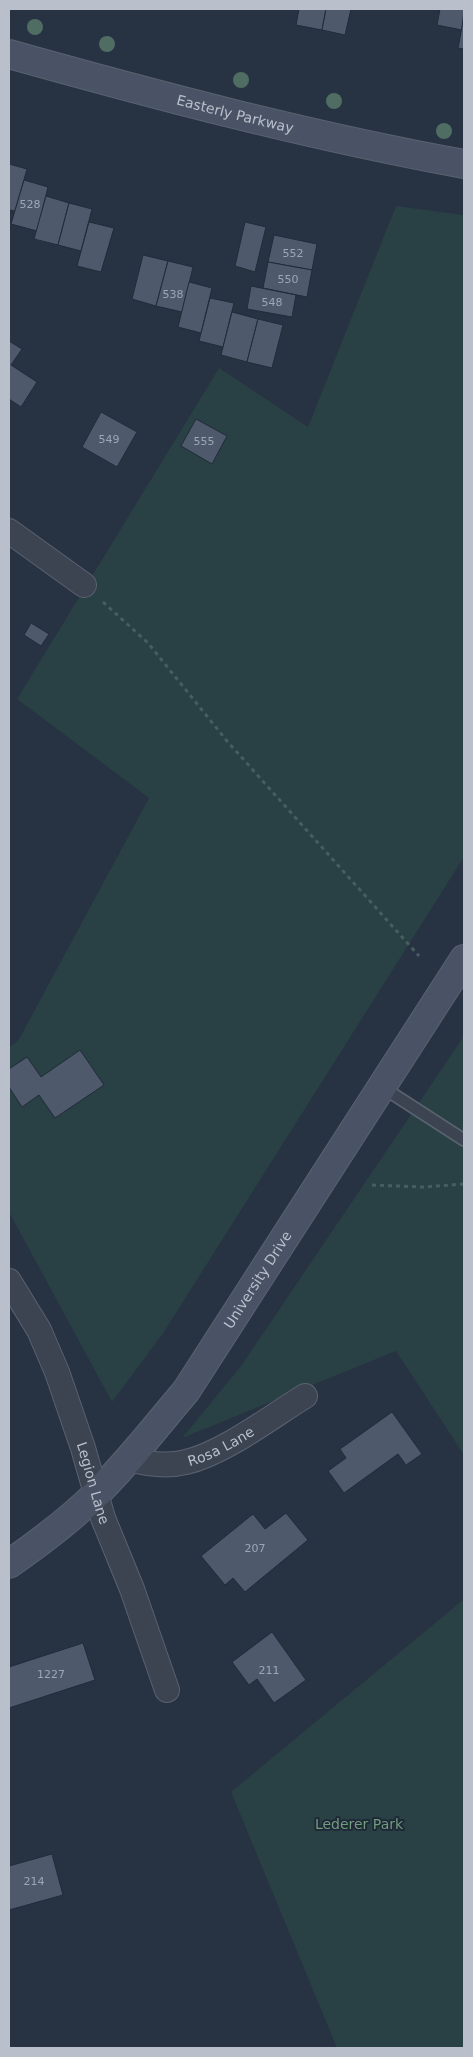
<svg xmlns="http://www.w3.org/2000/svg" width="473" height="2057" viewBox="0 0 473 2057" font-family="'DejaVu Sans',sans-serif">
<rect width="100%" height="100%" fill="#273243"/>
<!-- green -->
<g fill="#294044">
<path d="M396 206 464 215V857L164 1332 112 1402 9 1212V1047L18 1041 149 798 17 699 219 368 308 427Z"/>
<path d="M464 1036V1455L396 1351 182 1438 241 1366Z"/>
<path d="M464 1599V2048H337L231 1792Z"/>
</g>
<!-- building -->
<g fill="#4e596b" stroke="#222b3a">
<path d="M299 9H326L322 30 296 25Z"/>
<path d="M326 9H351L345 35 322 30Z"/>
<path d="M440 9H464L462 30 437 25Z"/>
<path d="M464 16V49L458 48Z"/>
<path d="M9 164 27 169 15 211 9 210Z"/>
<path d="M24 180 48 187 37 231 11 224Z"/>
<path d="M46 196 69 203 58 245 34 239Z"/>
<path d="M69 203 92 209 81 251 58 245Z"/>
<path d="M89 222 114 228 101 272 77 266Z"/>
<path d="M245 222 266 227 255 272 235 266Z"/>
<path d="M274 235 317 244 312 270 268 262Z"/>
<path d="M143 255 168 261 156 306 132 299Z"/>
<path d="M168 261 193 267 182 312 156 306Z"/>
<path d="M268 262 312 270 307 297 263 288Z"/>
<path d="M189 282 212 288 201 333 178 327Z"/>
<path d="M251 286 296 295 292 317 247 309Z"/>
<path d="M210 298 234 303 223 347 199 341Z"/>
<path d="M232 312 258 319 247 362 221 355Z"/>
<path d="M258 319 283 325 272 368 247 362Z"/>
<path d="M9 341 22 349 11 365 37 382 21 407 9 399Z"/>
<path d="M101 412 137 432 117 467 82 447Z"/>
<path d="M196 419 227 436 212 464 181 446Z"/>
<path d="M31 623 49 634 41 646 24 635Z"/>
<path d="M80 1050 104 1085 55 1118 39 1095 22 1107 9 1087V1069L27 1057 41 1077Z"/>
<path d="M392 1412 422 1454 406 1465 398 1454 344 1493 328 1471 346 1458 340 1449Z"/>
<path d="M286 1513 308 1540 245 1592 233 1578 225 1585 201 1556 253 1514 265 1529Z"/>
<path d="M272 1632 306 1680 274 1703 257 1679 249 1685 232 1662Z"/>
<path d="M83 1643 95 1680 9 1708V1667Z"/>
<path d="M52 1854 63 1895 9 1910V1866Z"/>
</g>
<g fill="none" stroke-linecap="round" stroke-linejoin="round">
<defs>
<path id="lane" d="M382 1087 464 1140"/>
<g id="street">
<path d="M9 531 84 585"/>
<path id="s1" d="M9 1281 39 1330 57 1372 83 1448 103 1518 132 1589 167 1690"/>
<path id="s2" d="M129 1459C147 1464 167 1467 186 1462 224 1453 271 1417 305 1396"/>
</g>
<g id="secondary">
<path id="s3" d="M9 54C159 96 310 136 464 164"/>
<path id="s4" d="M9 1564C39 1543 69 1521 95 1495 128 1463 156 1426 186 1391L464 959"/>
</g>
</defs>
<!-- lane casing -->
<use href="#lane" stroke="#5a6270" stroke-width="14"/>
<!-- street casing -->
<use href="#street" stroke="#5a6270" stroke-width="26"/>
<!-- secondary casing -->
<use href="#secondary" stroke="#5a6270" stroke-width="30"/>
<!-- path -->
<g stroke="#485d60" stroke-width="3" stroke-dasharray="4 4" stroke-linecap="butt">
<path d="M103 602 148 643 227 741 419 956"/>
<path d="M372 1185 423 1187 464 1184"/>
</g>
<!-- lane -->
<use href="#lane" stroke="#3c4452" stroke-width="11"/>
<!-- street -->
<use href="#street" stroke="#3c4452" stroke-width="24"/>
<!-- secondary -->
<use href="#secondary" stroke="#4a5365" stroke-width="28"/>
</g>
<!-- trees -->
<g fill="#4f6d62">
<circle cx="35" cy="27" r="8"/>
<circle cx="107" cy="44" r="8"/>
<circle cx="241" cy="80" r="8"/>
<circle cx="334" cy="101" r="8"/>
<circle cx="444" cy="131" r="8"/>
</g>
<g text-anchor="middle" stroke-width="4" stroke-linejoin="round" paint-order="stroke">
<!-- number labels -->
<g font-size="11" fill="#9ea6b4">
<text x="30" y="208">528</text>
<text x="293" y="257">552</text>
<text x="288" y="283">550</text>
<text x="173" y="298">538</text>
<text x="272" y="306">548</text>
<text x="109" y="443">549</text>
<text x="204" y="445">555</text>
<text x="255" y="1552">207</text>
<text x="269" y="1674">211</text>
<text x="51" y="1678">1227</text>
<text x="34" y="1885">214</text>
</g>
<!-- street labels -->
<g font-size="14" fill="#b9c0cc" stroke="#202938">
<text dy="5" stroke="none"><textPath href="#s3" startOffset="234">Easterly Parkway</textPath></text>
<text dy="5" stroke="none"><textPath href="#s4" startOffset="381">University Drive</textPath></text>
<text dy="5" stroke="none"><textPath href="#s2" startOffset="96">Rosa Lane</textPath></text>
<text dy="5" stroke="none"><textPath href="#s1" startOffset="220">Legion Lane</textPath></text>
</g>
<!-- park labels -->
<g font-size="14" fill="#709d7c" stroke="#202938">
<text x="359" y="1829">Lederer Park</text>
</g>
</g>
<!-- border -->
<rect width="473" height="2057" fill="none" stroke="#b9c0cc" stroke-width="20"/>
</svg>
